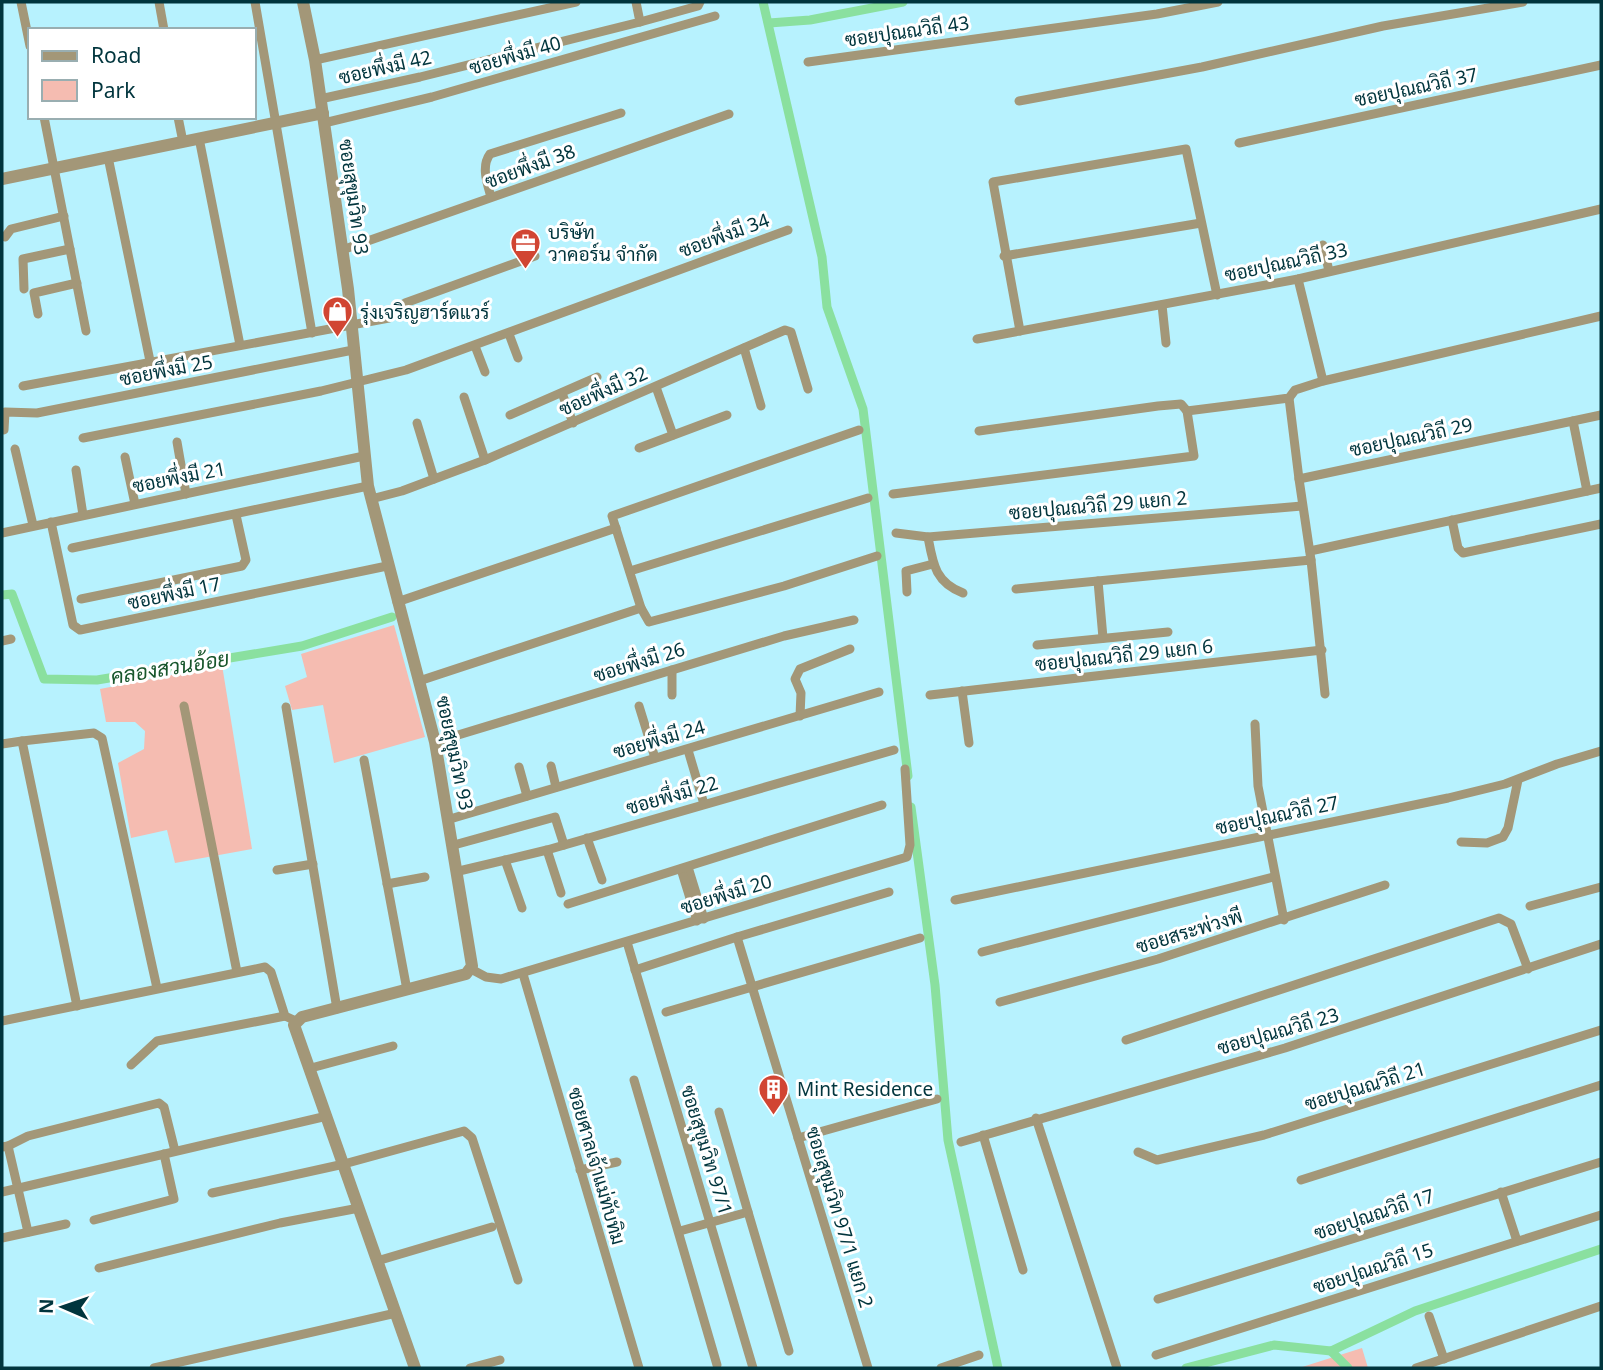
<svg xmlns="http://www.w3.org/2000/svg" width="1603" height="1370" viewBox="0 0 1603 1370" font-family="'Noto Sans',Sarabun,sans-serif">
<rect width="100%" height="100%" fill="#b7f2fe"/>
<!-- green -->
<g fill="#f5bcb1">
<path d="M394 625 425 737 334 763 323 705 292 710 285 686 307 677 301 654Z"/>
<path d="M222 665 252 849 175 863 167 830 131 838 118 763 144 749 145 731 135 722H106L100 689Z"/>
<path d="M1362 1348 1368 1368H1299Z"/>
</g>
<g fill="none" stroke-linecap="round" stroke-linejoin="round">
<!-- canal -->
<g stroke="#8ae09f" stroke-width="9">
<path d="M763 2 822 257 827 307 863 409 908 776"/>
<path d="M769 23 810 20 903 2"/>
<path d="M2 595 12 594 44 679 97 680 302 646 392 617"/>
<path d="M911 807 935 985 948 1140 998 1368"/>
<path d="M1331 1351 1348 1368"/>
<path d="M1186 1368 1274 1345 1331 1351 1415 1311 1601 1249"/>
</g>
<!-- minor -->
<g stroke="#a39778" stroke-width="9">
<path d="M21 2 30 46"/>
<path d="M159 2 164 30"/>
<path d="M255 2 312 333"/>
<path d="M640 22 698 6 700 2"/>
<path d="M315 60 576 2"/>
<path d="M808 62 1157 14 1218 2"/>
<path d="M320 99 420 77 640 22 636 2"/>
<path d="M1019 101 1202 67 1383 26 1523 2"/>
<path d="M44 117 86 331"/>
<path d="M178 117 183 142"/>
<path d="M324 123 432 97 715 16"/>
<path d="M199 138 240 345"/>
<path d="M1239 143 1601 65"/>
<path d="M108 157 150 361"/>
<path d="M491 197C487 183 481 166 490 154L621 113"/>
<path d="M5 237 11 229 64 216"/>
<path d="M1323 245 1329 271"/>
<path d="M342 250 729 114"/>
<path d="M1004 256 1201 223"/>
<path d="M1298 279 1323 381"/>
<path d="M24 289 23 259 70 249"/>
<path d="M1162 305 1166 343"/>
<path d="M38 314 34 293 77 283"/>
<path d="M1020 331 993 182 1186 149 1217 295"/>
<path d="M509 334 518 358"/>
<path d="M977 339 1298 279 1601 209"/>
<path d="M475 346 485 372"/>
<path d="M744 348 761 406"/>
<path d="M23 386 389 318 405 303 535 256"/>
<path d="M656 387 673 435"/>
<path d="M562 393 573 423"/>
<path d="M464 397 485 460"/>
<path d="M1289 398 1299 479"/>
<path d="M510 415 597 377"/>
<path d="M1573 421 1587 491"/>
<path d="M417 423 434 479"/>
<path d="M4 430 5 412 37 413 353 350"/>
<path d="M859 430 612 516 641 608 649 622 784 586 877 556"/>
<path d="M979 431 1158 406 1181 404 1187 411"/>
<path d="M83 438 321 391 406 370 788 230"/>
<path d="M177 442 186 494"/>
<path d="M639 448 727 415"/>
<path d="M15 449 33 525"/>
<path d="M125 457 135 504"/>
<path d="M76 470 83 515"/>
<path d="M893 494 1194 456 1187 411 1289 398 1295 390 1323 381 1601 316"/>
<path d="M371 499 402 491 485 460 785 330 791 332 808 389"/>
<path d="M1452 520 1458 548 1463 553 1601 524"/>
<path d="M51 522 73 625 80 630 387 566"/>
<path d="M2 533 364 456"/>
<path d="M896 533 928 537 1302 506"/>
<path d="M928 537C933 564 935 582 963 593"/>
<path d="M72 548 368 486"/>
<path d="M1310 551 1601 488"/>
<path d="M630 571 868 498"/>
<path d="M1098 581 1103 638"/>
<path d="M1016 589 1311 560"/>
<path d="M907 592 906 571 933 564"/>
<path d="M81 599 242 566 246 560 236 515"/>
<path d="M397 602 616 528"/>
<path d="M2 641 11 639"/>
<path d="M1037 645 1168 632"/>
<path d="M672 670V695"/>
<path d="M419 681 641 608"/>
<path d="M962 691 969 743"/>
<path d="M1325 694 1311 560 1299 479 1601 415"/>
<path d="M930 695 1322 650"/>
<path d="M184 706 237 972"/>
<path d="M639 706 655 758"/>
<path d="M286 707 337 1009"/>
<path d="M800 716 801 693 795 679 800 669 850 649"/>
<path d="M1255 724 1258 786 1284 920"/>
<path d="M22 741 94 733 102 738 157 988"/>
<path d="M435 742 784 636 854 620"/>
<path d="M2 744 22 741 77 1006"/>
<path d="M688 750 704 804"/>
<path d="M364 760 407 990"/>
<path d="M551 766 556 787"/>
<path d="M519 767 527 796"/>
<path d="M450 819 879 692"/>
<path d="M587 838 602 880"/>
<path d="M1461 842 1487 843 1503 837 1508 828 1518 780"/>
<path d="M454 845 555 817 564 845"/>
<path d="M547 850 561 893"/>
<path d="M505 860 522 908"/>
<path d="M688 867 704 919"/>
<path d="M681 869 697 921"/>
<path d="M277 870 313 864"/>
<path d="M459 871 547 850 894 750"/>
<path d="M387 884 425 877"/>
<path d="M955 900 1448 798 1505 784 1557 764 1601 751"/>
<path d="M568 904 882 805"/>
<path d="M1530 906 1601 887"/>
<path d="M737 937 889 892"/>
<path d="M627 942 753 1368"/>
<path d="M982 952 1273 877"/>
<path d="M471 969 486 977 501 979 907 857 910 845 905 769"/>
<path d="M635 970 737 937 868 1368"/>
<path d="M523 974 639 1368"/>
<path d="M1000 1002 1158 959 1385 885"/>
<path d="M666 1012 920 938"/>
<path d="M2 1021 265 967 271 972 285 1016 296 1021"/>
<path d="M1126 1040 1499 918 1511 924 1528 969"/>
<path d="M131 1065 157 1041 285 1016"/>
<path d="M311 1068 393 1046"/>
<path d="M634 1080 717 1365"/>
<path d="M719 1112 748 1212"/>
<path d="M1036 1118 1117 1368"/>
<path d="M983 1135 1023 1270"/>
<path d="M798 1138 937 1099"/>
<path d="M961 1142 1285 1048 1601 944"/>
<path d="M8 1146 28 1136 159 1103 164 1107 175 1151"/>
<path d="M2 1147 8 1146 28 1232"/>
<path d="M1138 1152 1157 1160 1264 1135 1601 1030"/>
<path d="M580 1170 617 1162"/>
<path d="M1301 1180 1601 1085"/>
<path d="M2 1192 327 1116"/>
<path d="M1501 1192 1517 1241"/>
<path d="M212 1193 344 1164 464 1131 472 1138 518 1280"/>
<path d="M94 1220 174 1199 164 1154"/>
<path d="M680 1231 748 1212 789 1351"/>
<path d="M2 1238 66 1224"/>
<path d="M377 1261 492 1227"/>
<path d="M99 1268 280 1223 359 1208"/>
<path d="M1158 1299 1601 1162"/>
<path d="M1429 1316 1444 1359"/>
<path d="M1156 1355 1601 1215"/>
<path d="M154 1368 396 1313"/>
<path d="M470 1368 500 1360"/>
<path d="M941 1368 979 1355"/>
<path d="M1416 1368 1601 1306"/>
</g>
<!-- tertiary -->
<g stroke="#a39778" stroke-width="12">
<path d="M303 2 315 60 348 289 368 486 435 742 472 966 466 974 302 1017 294 1025 415 1368"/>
<path d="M2 179 323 113"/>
</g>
</g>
<!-- icons -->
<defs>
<symbol id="office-pin" viewBox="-11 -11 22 30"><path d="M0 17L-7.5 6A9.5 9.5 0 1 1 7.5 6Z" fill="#d14532" stroke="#fff"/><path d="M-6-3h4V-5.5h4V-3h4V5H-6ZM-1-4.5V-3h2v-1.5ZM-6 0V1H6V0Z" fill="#fff"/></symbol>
<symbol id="shop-pin" viewBox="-11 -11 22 30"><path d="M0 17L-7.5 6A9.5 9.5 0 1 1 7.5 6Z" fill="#d14532" stroke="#fff"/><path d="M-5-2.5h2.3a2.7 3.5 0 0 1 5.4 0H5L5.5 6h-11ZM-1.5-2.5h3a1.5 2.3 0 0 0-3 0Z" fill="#fff"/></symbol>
<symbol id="building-pin" viewBox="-11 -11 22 30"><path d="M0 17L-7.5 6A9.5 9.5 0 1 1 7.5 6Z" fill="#d14532" stroke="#fff"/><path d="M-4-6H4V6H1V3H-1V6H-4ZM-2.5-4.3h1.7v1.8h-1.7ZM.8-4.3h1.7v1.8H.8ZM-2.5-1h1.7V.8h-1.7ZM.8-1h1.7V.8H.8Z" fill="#fff"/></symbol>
</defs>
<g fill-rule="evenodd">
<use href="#office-pin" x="508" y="226" width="35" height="47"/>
<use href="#shop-pin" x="320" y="294" width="35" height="47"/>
<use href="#building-pin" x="756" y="1072" width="35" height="47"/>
</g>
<g text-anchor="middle" stroke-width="6" stroke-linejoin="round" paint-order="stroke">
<!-- street labels -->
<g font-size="19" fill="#01353d" stroke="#fff">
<text transform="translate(907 31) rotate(-8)" y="7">ซอยปุณณวิถี 43</text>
<text transform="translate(515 55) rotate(-16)" y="7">ซอยพึ่งมี 40</text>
<text transform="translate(385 67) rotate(-13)" y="7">ซอยพึ่งมี 42</text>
<text transform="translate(1416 87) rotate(-12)" y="7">ซอยปุณณวิถี 37</text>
<text transform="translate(530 166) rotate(-20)" y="7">ซอยพึ่งมี 38</text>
<text transform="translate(354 197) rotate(82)" y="7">ซอยสุขุมวิท 93</text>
<text transform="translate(724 235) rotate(-20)" y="7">ซอยพึ่งมี 34</text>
<text transform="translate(1286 262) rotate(-12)" y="7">ซอยปุณณวิถี 33</text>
<text transform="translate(166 370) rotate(-11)" y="7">ซอยพึ่งมี 25</text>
<text transform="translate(603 391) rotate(-24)" y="7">ซอยพึ่งมี 32</text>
<text transform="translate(1411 437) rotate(-12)" y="7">ซอยปุณณวิถี 29</text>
<text transform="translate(179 477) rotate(-11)" y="7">ซอยพึ่งมี 21</text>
<text transform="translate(1098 505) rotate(-5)" y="7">ซอยปุณณวิถี 29 แยก 2</text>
<text transform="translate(174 593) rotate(-12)" y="7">ซอยพึ่งมี 17</text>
<text transform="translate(1124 655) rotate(-6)" y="7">ซอยปุณณวิถี 29 แยก 6</text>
<text transform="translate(639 662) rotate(-17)" y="7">ซอยพึ่งมี 26</text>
<text transform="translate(659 739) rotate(-16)" y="7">ซอยพึ่งมี 24</text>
<text transform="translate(455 753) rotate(78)" y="7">ซอยสุขุมวิท 93</text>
<text transform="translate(672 795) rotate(-16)" y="7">ซอยพึ่งมี 22</text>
<text transform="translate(1277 815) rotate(-12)" y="7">ซอยปุณณวิถี 27</text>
<text transform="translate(726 894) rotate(-17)" y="7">ซอยพึ่งมี 20</text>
<text transform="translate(1189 931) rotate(-17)" y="7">ซอยสระพ่วงพี</text>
<text transform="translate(1278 1031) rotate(-16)" y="7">ซอยปุณณวิถี 23</text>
<text transform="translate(1365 1086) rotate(-17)" y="7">ซอยปุณณวิถี 21</text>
<text transform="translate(707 1150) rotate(73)" y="7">ซอยสุขุมวิท 97/1</text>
<text transform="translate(597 1166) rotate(74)" y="7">ซอยศาลเจ้าแม่ทับทิม</text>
<text transform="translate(1374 1214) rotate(-18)" y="7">ซอยปุณณวิถี 17</text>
<text transform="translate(840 1217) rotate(73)" y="7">ซอยสุขุมวิท 97/1 แยก 2</text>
<text transform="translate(1373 1268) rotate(-18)" y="7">ซอยปุณณวิถี 15</text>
</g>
<!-- poi labels -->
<g font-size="19" fill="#01353d" stroke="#fff" text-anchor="start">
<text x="548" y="239">บริษัท<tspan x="548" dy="22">วาคอร์น จำกัด</tspan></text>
<text x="360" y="319">รุ่งเจริญฮาร์ดแวร์</text>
<text x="797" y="1096">Mint Residence</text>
</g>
<!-- water labels -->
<g font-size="21" font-style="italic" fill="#18562c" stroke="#fff">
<text transform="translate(170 668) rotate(-9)" y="7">คลองสวนอ้อย</text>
</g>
</g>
<!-- border -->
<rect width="1603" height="1370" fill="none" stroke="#01353d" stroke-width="7"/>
<!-- legend -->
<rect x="28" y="28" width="228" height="91" fill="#ffffff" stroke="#99aeb1" stroke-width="2"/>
<rect x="42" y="51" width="35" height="10" fill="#a39778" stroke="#99aeb1" stroke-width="2"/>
<text x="91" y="63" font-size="21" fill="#01353d">Road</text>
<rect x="42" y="80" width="35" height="21" fill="#f5bcb1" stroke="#99aeb1" stroke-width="2"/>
<text x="91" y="98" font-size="21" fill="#01353d">Park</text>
<!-- north arrow -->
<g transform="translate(63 1307) rotate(272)" stroke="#ffffff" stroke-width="5" paint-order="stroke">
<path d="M0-5L12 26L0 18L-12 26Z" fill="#01353d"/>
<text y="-10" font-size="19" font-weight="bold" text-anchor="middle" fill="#01353d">N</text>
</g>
</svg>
